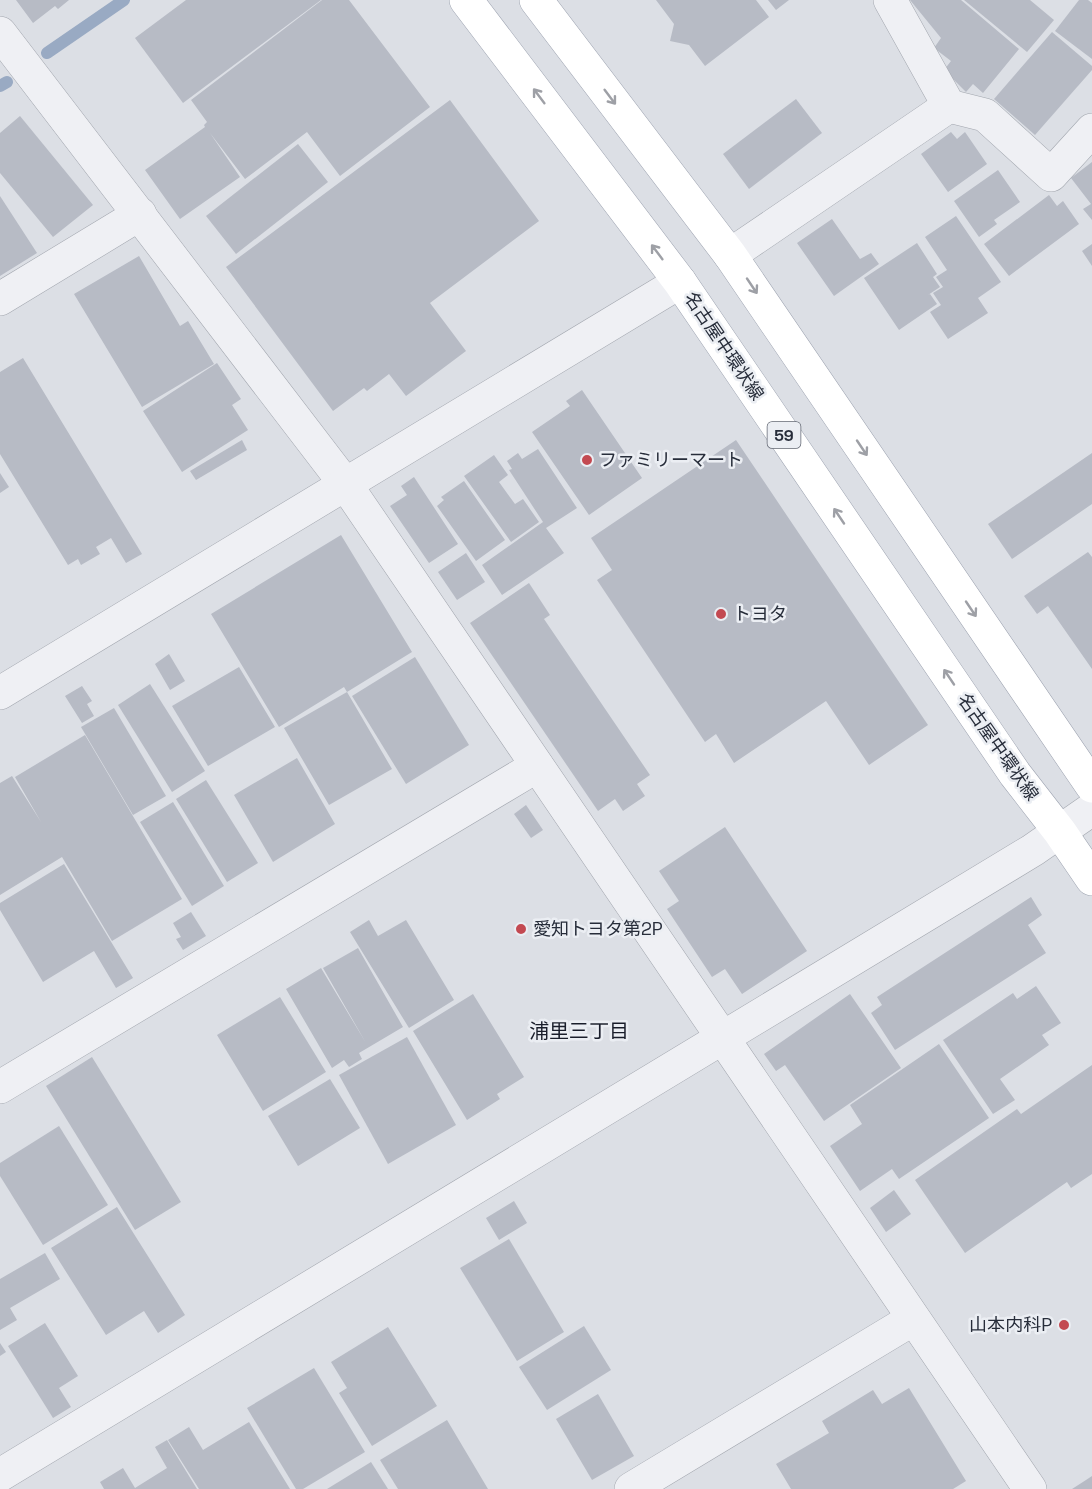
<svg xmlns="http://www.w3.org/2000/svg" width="1092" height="1489" viewBox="0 0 1092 1489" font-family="'Space Grotesk','Noto Sans JP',sans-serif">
<rect width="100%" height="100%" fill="#dcdfe5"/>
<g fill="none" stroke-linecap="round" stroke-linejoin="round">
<!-- stream -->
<g stroke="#99aac3" stroke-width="12">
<path d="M47 53 124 0"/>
<path d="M0 86 7 82"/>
</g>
</g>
<!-- building -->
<g fill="#b7bbc5">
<path d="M16 0H69L58 9 55 6 33 23Z"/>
<path d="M186 0H321L183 103 135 38Z"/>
<path d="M322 0H349L430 107 340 176 307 132 245 179 210 133 240 177 180 219 145 170 205 127 204 125 207 122 191 100Z"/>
<path d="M656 0H756L769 17 705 66 689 45 670 41 674 24Z"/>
<path d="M768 0H789L776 10Z"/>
<path d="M910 0H961L1019 49 983 93 973 84 966 92 944 70 951 61 934 48 941 38Z"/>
<path d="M964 0H1030L1054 20 1027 52Z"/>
<path d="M1079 0H1088L1092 3V59L1055 31Z"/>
<path d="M1052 32 1092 66V70L1035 135 994 99Z"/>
<path d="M796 99 822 133 749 189 723 154Z"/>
<path d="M450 100 539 221 430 303 466 351 406 396 389 374 367 391 364 388 333 411 226 267Z"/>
<path d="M20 116 93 205 53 237 0 173V133Z"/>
<path d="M951 132 957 139 965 132 987 164 948 192 921 154Z"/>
<path d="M298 144 328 182 236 254 206 216Z"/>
<path d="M1092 162V220L1083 209 1091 204 1071 178Z"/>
<path d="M998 170 1020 202 994 220 997 224 979 237 954 201Z"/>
<path d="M1049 195 1057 206 1063 201 1079 224 1009 276 984 244Z"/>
<path d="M0 196 37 253 0 276Z"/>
<path d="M956 216 1001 282 978 298 988 313 948 339 930 312 941 305 933 293 943 287 936 277 947 270 925 237Z"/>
<path d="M832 219 860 259 871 253 879 264 834 296 797 243Z"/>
<path d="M917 243 937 274 933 277 940 287 928 295 930 294 937 304 899 330 864 278Z"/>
<path d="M1092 244V266L1082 251Z"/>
<path d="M139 256 180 326 188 321 214 364 142 407 74 294Z"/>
<path d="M23 358 142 554 126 563 111 538 96 547 100 554 81 565 78 559 68 565 0 454V372Z"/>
<path d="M217 363 241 399 232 405 248 430 182 472 143 411Z"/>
<path d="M582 390 642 478 589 515 532 432 570 406 566 401Z"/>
<path d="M242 440 247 450 196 480 190 471Z"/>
<path d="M736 440 928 725 869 765 826 701 734 763 716 734 705 742 597 580 612 570 591 538Z"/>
<path d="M538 449 577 508 546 528 564 553 502 595 482 565 543 522 509 470 512 469 507 461 518 453 522 459Z"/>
<path d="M1092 453V504L1012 559 988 524Z"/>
<path d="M494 455 508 475 499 482 515 504 523 499 539 522 511 542 464 476Z"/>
<path d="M0 473 9 487 0 493Z"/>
<path d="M414 477 458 544 429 563 390 506 407 495 401 486Z"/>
<path d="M464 481 505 540 476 561 437 506 444 500 441 497Z"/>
<path d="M341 535 412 652 347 692 392 769 329 805 284 728 347 692 344 687 279 727 211 614Z"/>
<path d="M1088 552 1092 557V669L1048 606 1037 614 1024 596Z"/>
<path d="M466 553 485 582 457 600 438 572Z"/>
<path d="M529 583 550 615 544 619 650 775 637 784 645 796 623 811 615 799 598 811 470 623Z"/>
<path d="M169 654 185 681 170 690 155 664Z"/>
<path d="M415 657 469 745 406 784 352 696Z"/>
<path d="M239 667 275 727 208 766 172 706Z"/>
<path d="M150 684 205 771 172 792 118 705Z"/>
<path d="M82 686 92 701 87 704 94 716 82 723 65 696Z"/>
<path d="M114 708 166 796 133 815 81 727Z"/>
<path d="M85 735 182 899 112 941 62 857 0 895V783L12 776 41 822 15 777Z"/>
<path d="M297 758 335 824 273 862 234 795Z"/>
<path d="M206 780 258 863 227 882 176 799Z"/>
<path d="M173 802 224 886 192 906 140 822Z"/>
<path d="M526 805 543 830 531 838 514 814Z"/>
<path d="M725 827 807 951 742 994 725 969 712 977 667 909 679 901 659 871Z"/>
<path d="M64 864 133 978 116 988 94 951 43 982 0 910V903Z"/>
<path d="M1031 897 1042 915 1028 925 1046 953 895 1050 871 1013 882 1005 877 997Z"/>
<path d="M191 912 206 936 183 950 176 939 181 937 173 923Z"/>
<path d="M369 920 378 936 406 920 454 1000 409 1028 350 932Z"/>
<path d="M358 948 403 1027 359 1053 362 1059 349 1067 344 1060 332 1068 286 989 321 968 366 1043 323 968Z"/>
<path d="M1036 986 1061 1023 1042 1035 1049 1045 1000 1079 1015 1100 993 1114 943 1040 1013 993 1017 999Z"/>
<path d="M473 994 524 1077 497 1094 500 1099 467 1120 413 1031Z"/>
<path d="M850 994 901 1068 824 1121 785 1065 776 1071 764 1054Z"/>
<path d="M280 997 326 1072 263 1111 217 1035Z"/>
<path d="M407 1037 456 1125 388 1164 339 1075Z"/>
<path d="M939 1044 989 1118 899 1179 892 1169 860 1191 830 1146 862 1124 850 1105Z"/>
<path d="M92 1057 181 1202 135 1230 46 1086Z"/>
<path d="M1092 1065V1174L1071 1188 1067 1182 965 1253 915 1180 1017 1109 1021 1114Z"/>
<path d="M330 1079 360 1128 298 1166 268 1116Z"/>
<path d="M59 1126 108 1205 43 1245 0 1176V1163Z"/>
<path d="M894 1190 911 1214 886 1232 870 1208Z"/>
<path d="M514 1201 527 1223 499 1240 486 1218Z"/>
<path d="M117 1207 185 1315 158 1333 144 1311 106 1335 51 1248Z"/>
<path d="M509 1239 564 1332 517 1361 460 1268Z"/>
<path d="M45 1253 60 1279 10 1308 17 1320 0 1330V1279Z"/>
<path d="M45 1323 78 1376 59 1388 71 1407 53 1418 8 1346Z"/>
<path d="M584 1326 611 1370 547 1410 519 1367Z"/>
<path d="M388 1327 437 1406 372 1446 339 1393 347 1388 331 1362Z"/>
<path d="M0 1343 6 1352 0 1356Z"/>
<path d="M314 1368 365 1452 303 1489H296L247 1408Z"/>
<path d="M909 1388 966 1481 953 1489H791L776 1464 829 1433 822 1421 873 1390 882 1404Z"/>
<path d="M598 1394 634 1456 592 1480 556 1419Z"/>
<path d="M447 1420 488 1489H398L380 1460Z"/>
<path d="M249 1422 290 1489H199L168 1440 189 1427 203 1450Z"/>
<path d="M167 1440 197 1489H104L100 1482 123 1468 135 1488 167 1468 155 1447Z"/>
<path d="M371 1462 388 1489H327Z"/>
<path d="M1092 1476V1489H1072L1086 1480Z"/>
</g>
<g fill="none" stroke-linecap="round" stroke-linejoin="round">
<defs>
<g id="minor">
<path d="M890 0 949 106 985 115 1051 175 1092 130"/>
<path d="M0 33 346 485 1030 1489"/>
<path d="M730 255 949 106"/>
<path d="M0 299 140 214"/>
<path d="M0 693 680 282"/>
<path d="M0 1087 537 766"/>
<path d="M0 1475 1033 850 1092 809"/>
<path d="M631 1489 913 1319"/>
</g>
<g id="major">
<path d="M466 0 680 282 1015 774 1060 832 1092 879"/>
<path d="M536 0 730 255 1092 786"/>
</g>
</defs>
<!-- minor casing -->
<use href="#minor" stroke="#a2a6ae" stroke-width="34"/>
<!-- major casing -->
<use href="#major" stroke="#9da3b0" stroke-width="34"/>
<!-- minor -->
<use href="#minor" stroke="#eff0f4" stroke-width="33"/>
<!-- major -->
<use href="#major" stroke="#fff" stroke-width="33"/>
</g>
<!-- one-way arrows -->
<defs><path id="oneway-shaft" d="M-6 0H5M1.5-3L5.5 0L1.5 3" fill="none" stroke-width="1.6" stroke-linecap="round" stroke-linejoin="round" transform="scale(1.5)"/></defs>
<g stroke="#9ea0a6">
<use href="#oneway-shaft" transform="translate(539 96) rotate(-127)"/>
<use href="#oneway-shaft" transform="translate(610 97) rotate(53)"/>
<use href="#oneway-shaft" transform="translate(657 252) rotate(-127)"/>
<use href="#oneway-shaft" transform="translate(752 286) rotate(56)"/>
<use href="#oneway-shaft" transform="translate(862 448) rotate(56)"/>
<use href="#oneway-shaft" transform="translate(839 516) rotate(-124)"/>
<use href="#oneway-shaft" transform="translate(971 609) rotate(56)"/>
<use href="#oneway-shaft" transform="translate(949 677) rotate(-124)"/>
</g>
<!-- markers -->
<g fill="#c34951" stroke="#ebeef3" stroke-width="2">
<circle cx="587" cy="460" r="6"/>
<circle cx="721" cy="614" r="6"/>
<circle cx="521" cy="929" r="6"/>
<circle cx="1064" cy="1325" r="6"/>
</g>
<g text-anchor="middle" stroke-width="5" stroke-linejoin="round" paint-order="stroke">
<!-- shield labels -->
<rect fill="#ebeef3" stroke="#626772" stroke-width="1.5" x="767.5" y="422" width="33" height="26" rx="4.5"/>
<g font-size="16" font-weight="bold" fill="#272d3a">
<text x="784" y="441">59</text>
</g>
<!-- street labels -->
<g font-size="18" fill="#272d3a" stroke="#ebeef3">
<text transform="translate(724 346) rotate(56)" y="6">名古屋中環状線</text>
<text transform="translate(998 747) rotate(55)" y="6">名古屋中環状線</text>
</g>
<!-- poi labels -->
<g font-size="18" fill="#272d3a" stroke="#ebeef3" text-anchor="start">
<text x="599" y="466">ファミリーマート</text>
<text x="733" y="620">トヨタ</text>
<text x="533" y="935">愛知トヨタ第2P</text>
<text x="1052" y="1331" text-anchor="end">山本内科P</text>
</g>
<!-- neighbourhood labels -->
<g font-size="20" fill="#1a1e2b" stroke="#ebeef3">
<text x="579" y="1038">浦里三丁目</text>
</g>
</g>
</svg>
